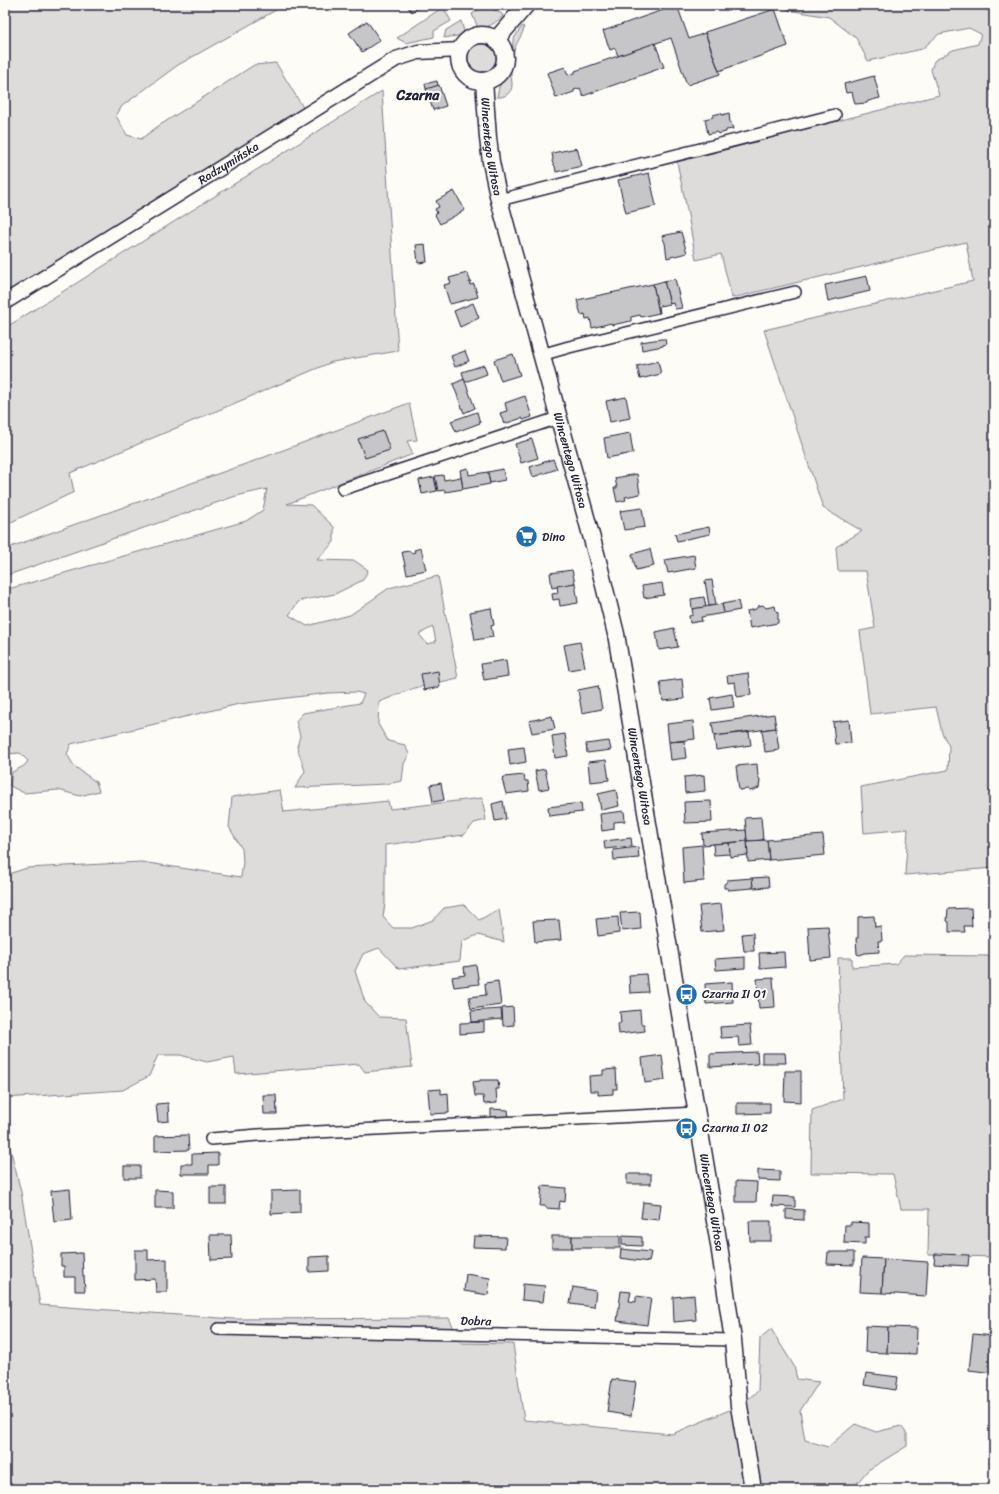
<svg xmlns="http://www.w3.org/2000/svg" width="999" height="1494" viewBox="0 0 999 1494" font-family="Sriracha,sans-serif">
<rect width="100%" height="100%" fill="#fdfcf7"/>
<filter id="ink" filterUnits="userSpaceOnUse"><feTurbulence type="fractalNoise" baseFrequency=".025" numOctaves="2"/><feDisplacementMap in="SourceGraphic" scale="8" xChannelSelector="R" yChannelSelector="G"/><feConvolveMatrix kernelMatrix="1 2 1 2 8 2 1 2 1" color-interpolation-filters="sRGB"/></filter>
<g filter="url(#ink)">
<!-- green -->
<g fill="#dddcdb" stroke="#807f8b" fill-rule="evenodd">
<path d="M5 5H282L276 10 178 65 122 106 116 116 127 135 141 139 157 127 254 65 276 63 307 114 5 300Z"/>
<path d="M784 5H994V868L905 875 908 829 864 833 861 787 948 770 949 746 942 733 936 707 870 714 860 631 875 628 866 571H838L836 547 862 531 823 508 764 330 973 281 966 242 732 298 721 254 696 260 688 215 677 162 939 95 931 70 934 61 953 50 978 44 981 34 969 28 939 34 922 49 868 61 856 38 829 17 788 10Z"/>
<path d="M484 6 489 7 502 14 503 16C495 23 489 28 478 28L472 14Z"/>
<path d="M443 7 451 21 434 31V37L406 43 397 38Z"/>
<path d="M461 21 464 31 463 35 444 38 446 30Z"/>
<path d="M522 26 524 27C523 35 516 42 514 51 513 57 512 66 511 72 511 77 512 81 512 85 512 93 504 98 497 97L499 87 512 65 513 40Z"/>
<circle cx="482" cy="58" r="14"/>
<path d="M382 91 398 351 332 362 70 473 74 492 5 525V328Z"/>
<path d="M409 403 417 440 407 441 413 454 287 504 311 505 334 527V542L317 560 355 561 368 570 363 580 335 594 299 601 289 615 307 626 350 615 389 588 438 576 458 678 415 688 379 702 378 724 388 741 405 745 409 754 404 764 402 781 386 784 295 788 305 771 297 747 300 736 296 721 303 713 360 703 364 694 356 692 328 693 239 704 71 744 67 754 74 766 96 782 99 791 80 796 58 790 24 793 10 786 12 772 24 766 28 761 20 753 5 754V590L246 521 263 510 267 489 236 496 5 576V549L254 461ZM433 627 436 642 427 644 419 634Z"/>
<path d="M280 790 284 812 388 801 390 809 482 798 486 820 474 823 464 835 385 845V903L383 917 393 928H412L433 920 444 908 464 905 479 920 499 909 504 942 478 935 462 941 460 961 399 969 379 948 363 954 355 971 365 1002 379 1017 406 1018 412 1067 365 1072 359 1064 236 1074 234 1057 207 1062 180 1055H158L149 1076 123 1090 5 1098V875L27 868 141 862 241 877 243 862 242 849 229 827 232 797Z"/>
<path d="M904 955 988 956 994 963V1257L928 1255 929 1209H901L893 1174 811 1173 812 1110 843 1099 838 958H852V967L896 964Z"/>
<path d="M5 1127 21 1192 40 1305 234 1319 449 1318 461 1343 513 1344 524 1420 672 1434 739 1406 758 1391 760 1338 771 1329 794 1366 797 1379 819 1382 800 1411 805 1440 828 1447 855 1424 876 1432 901 1426 907 1434V1446L868 1470 852 1489H5Z"/>
</g>
<!-- building -->
<g fill="#c6c6c8" stroke="#22223b">
<path d="M406 5H422L412 12Z"/>
<path d="M677 5 689 39 705 33 720 74 687 85 671 38 618 56 615 48 610 50 603 31Z"/>
<path d="M775 9 788 46 719 71 705 32Z"/>
<path d="M367 21 380 40 362 52 349 33Z"/>
<path d="M655 43 664 67 583 96 580 88 574 90V92L556 98 547 73 565 67 568 75 575 73V71Z"/>
<path d="M874 76 880 98 868 101 867 103 855 104 852 92 846 93 844 84Z"/>
<path d="M437 81 438 86 426 89 425 84Z"/>
<path d="M439 85 446 106 433 110 426 89Z"/>
<path d="M721 113 722 115 729 113 730 123 731 122 733 129 726 130V132L718 134 717 132 708 134 705 119 713 117V115Z"/>
<path d="M577 148 582 166 556 172 555 166 553 164 552 161 553 159 552 153Z"/>
<path d="M649 173 656 206 626 213 618 180Z"/>
<path d="M454 191 465 210 440 224 435 215 437 213 435 209 439 207 436 201Z"/>
<path d="M681 232 687 253 667 258 665 243 662 236Z"/>
<path d="M425 244 427 262 418 263 416 245Z"/>
<path d="M467 273 471 282H469L470 285 474 284 478 297 450 304 444 285 451 283 449 278Z"/>
<path d="M867 276 870 291 828 301 825 285Z"/>
<path d="M675 279 682 308 675 309 673 303 670 304 664 281Z"/>
<path d="M664 281 670 304 659 306 660 313H659L653 284Z"/>
<path d="M653 284 659 313 641 317 640 315 631 317V321L612 325 611 323 592 328 590 318 586 319 585 314 581 315 577 300Z"/>
<path d="M473 303 479 318 460 327 454 311Z"/>
<path d="M661 339H665L666 344 663 345V346L642 350 641 342Z"/>
<path d="M465 351 469 361 455 367 451 356Z"/>
<path d="M513 354 520 375 501 381 494 360Z"/>
<path d="M658 361 661 374 640 379 637 366Z"/>
<path d="M484 365 487 374 465 382 462 372Z"/>
<path d="M464 379 475 408 464 413 453 384Z"/>
<path d="M525 396 532 417 523 420 522 418 504 424 500 413 507 411 505 403Z"/>
<path d="M626 397 630 418 610 422 606 401Z"/>
<path d="M477 412 480 423 456 432 451 421Z"/>
<path d="M383 431 390 450 365 458 358 439Z"/>
<path d="M630 433 633 453 607 458 604 438Z"/>
<path d="M532 439 538 458 521 463 515 444Z"/>
<path d="M553 459 557 469 533 477 530 467Z"/>
<path d="M468 468 469 475 488 472 490 484 463 489 460 470Z"/>
<path d="M503 469 505 480 490 483 488 472Z"/>
<path d="M637 474 640 494 625 497 626 500 617 502 614 488H617L615 478Z"/>
<path d="M443 475 444 480 461 477 463 489 445 492V490L438 491 435 476Z"/>
<path d="M434 477 437 491 422 494 419 480Z"/>
<path d="M642 508 645 527 624 530 620 511Z"/>
<path d="M709 527 710 534 677 541 675 534Z"/>
<path d="M421 548 426 570 407 574 402 552 410 551 411 553 415 552 414 550Z"/>
<path d="M650 549 654 566 636 570 632 554Z"/>
<path d="M694 555 696 568 668 573 665 560Z"/>
<path d="M572 570 575 583 552 588 550 573Z"/>
<path d="M712 580 716 605 709 606 705 581Z"/>
<path d="M575 583 578 603 560 606 559 599 553 600 552 594 558 593 557 586Z"/>
<path d="M662 583 664 595 644 598 642 586Z"/>
<path d="M704 597 706 607 692 609 691 599Z"/>
<path d="M738 601 740 610 724 613 722 604Z"/>
<path d="M722 604 724 613 701 617 702 621 690 623 689 616 693 615 692 609Z"/>
<path d="M763 605 766 608 775 606 776 611 778 613V623L750 628 747 611 756 609 758 606Z"/>
<path d="M491 608 494 625 491 626 493 637 475 640 470 612Z"/>
<path d="M674 628 678 647 659 650 656 632Z"/>
<path d="M580 642 585 667 569 670 564 645Z"/>
<path d="M506 660 508 676 484 680 481 664Z"/>
<path d="M438 671 440 687 424 690 421 674Z"/>
<path d="M748 673 751 695 737 697 735 682 728 683 727 676Z"/>
<path d="M682 679 684 699 663 701 660 682Z"/>
<path d="M598 686 602 709 582 713 578 690Z"/>
<path d="M732 694 734 707 712 710 710 698Z"/>
<path d="M774 714 776 728 714 736 712 723Z"/>
<path d="M552 716 555 729 532 733 529 721Z"/>
<path d="M849 720 851 743 835 744 833 722Z"/>
<path d="M693 721 695 739 669 742 667 724Z"/>
<path d="M776 728 779 750 765 752 762 730Z"/>
<path d="M749 732 751 745 716 750 714 736Z"/>
<path d="M565 734 568 756 555 758 552 736Z"/>
<path d="M609 741 611 750 587 753 586 744Z"/>
<path d="M684 741 686 758 671 760 669 742Z"/>
<path d="M524 747 526 762 510 765 508 749Z"/>
<path d="M606 760 609 780 590 782 588 762Z"/>
<path d="M757 764 758 777 760 779 759 788 750 791 748 789 739 790 736 766Z"/>
<path d="M545 769 549 788 539 790 535 771Z"/>
<path d="M524 775 525 781H528L529 791 506 794 502 779 504 777Z"/>
<path d="M704 775 705 791 685 793 684 777Z"/>
<path d="M441 783 444 800 433 802 430 785Z"/>
<path d="M616 790 619 806 601 810 598 794Z"/>
<path d="M503 801 506 819 495 821 492 804Z"/>
<path d="M711 801 712 822 685 823 684 802Z"/>
<path d="M581 803 582 812 549 816 548 807Z"/>
<path d="M624 811 625 821 614 822V829L602 831 600 814Z"/>
<path d="M761 817 763 840 747 841 745 818Z"/>
<path d="M746 830 747 841 703 845 702 833Z"/>
<path d="M823 835 825 855 769 860 767 840Z"/>
<path d="M631 838 632 846 605 849 604 841Z"/>
<path d="M767 840 769 860 748 862 747 841Z"/>
<path d="M747 841 748 855 730 857 729 843Z"/>
<path d="M729 843 730 854 714 855 713 844Z"/>
<path d="M702 845 704 881 684 883 682 847Z"/>
<path d="M638 847 639 858 614 860 613 850Z"/>
<path d="M768 877 769 887 753 888 752 878Z"/>
<path d="M752 878 753 888 728 890V888H724V884L727 882V880Z"/>
<path d="M721 904 724 930 702 932 699 906Z"/>
<path d="M971 908 972 926H964L965 932H949V922L947 921 948 909Z"/>
<path d="M640 912 641 929 622 931 620 913Z"/>
<path d="M874 916 875 927 881 926 882 941H878L879 952 865 953 860 955 857 954 856 938H858V917Z"/>
<path d="M618 917 619 933 598 936 596 919Z"/>
<path d="M559 920 561 940 535 942 533 921Z"/>
<path d="M828 926 831 958 810 960 808 927Z"/>
<path d="M753 933 754 951H744L742 934Z"/>
<path d="M784 952 785 967 760 969 759 953Z"/>
<path d="M745 957V968L716 970 715 959Z"/>
<path d="M476 965 479 984 454 987 452 977 465 975 464 967Z"/>
<path d="M646 974 648 992 630 993 629 975Z"/>
<path d="M773 978 775 1007 759 1008 757 979Z"/>
<path d="M498 981 501 1005 471 1009 469 997 486 995 485 983Z"/>
<path d="M732 982 733 1002 706 1004 705 984Z"/>
<path d="M513 1007 514 1025 503 1026 502 1008Z"/>
<path d="M501 1009 502 1019 472 1022 471 1011Z"/>
<path d="M640 1010 641 1024H644L645 1031 619 1034 618 1023H621L620 1012Z"/>
<path d="M484 1022V1032L460 1034V1023Z"/>
<path d="M750 1025 752 1045 739 1046 738 1037 721 1038 720 1027Z"/>
<path d="M757 1052 758 1064 710 1067V1054Z"/>
<path d="M762 1053H785L786 1063H762Z"/>
<path d="M662 1055 665 1080 645 1083 642 1058Z"/>
<path d="M616 1069 617 1089H613V1094L598 1095V1091H590L589 1076 603 1075V1070Z"/>
<path d="M785 1071H801V1102L784 1101Z"/>
<path d="M480 1080H498L499 1089H496L497 1103 484 1104 483 1096H475L473 1082 480 1081Z"/>
<path d="M441 1089V1094L448 1093 449 1113 430 1114 428 1090Z"/>
<path d="M263 1095H276L277 1114H264Z"/>
<path d="M168 1103 169 1121 158 1122 156 1104Z"/>
<path d="M737 1103H770V1113L737 1114Z"/>
<path d="M491 1109 508 1110 509 1118H491Z"/>
<path d="M188 1135 189 1150 155 1151V1136Z"/>
<path d="M218 1153V1165H209V1174H181V1164H192V1154Z"/>
<rect x="124" y="1166" width="16" height="12"/>
<path d="M758 1170 780 1171V1181L758 1180Z"/>
<rect x="627" y="1174" width="24" height="10"/>
<path d="M736 1181 757 1182 756 1202H736Z"/>
<path d="M542 1186 566 1188 565 1202 560 1201 559 1209 546 1208V1206H540Z"/>
<rect x="210" y="1187" width="16" height="17"/>
<path d="M70 1189 72 1220 54 1222 51 1191Z"/>
<path d="M155 1190 173 1191V1208H155Z"/>
<path d="M300 1190V1212L271 1214V1191Z"/>
<path d="M773 1196 795 1197V1207L772 1206Z"/>
<path d="M643 1202 661 1204 659 1220 641 1218Z"/>
<path d="M786 1209 804 1210V1220L786 1219Z"/>
<path d="M749 1221H771V1241H750Z"/>
<path d="M851 1222 869 1223V1237H865V1244L844 1243 845 1225H851Z"/>
<path d="M210 1235H231L232 1259 211 1260Z"/>
<path d="M474 1236 506 1237 505 1248 473 1247Z"/>
<rect x="552" y="1236" width="20" height="12"/>
<rect x="572" y="1236" width="48" height="12"/>
<path d="M622 1236 642 1237V1246L622 1245Z"/>
<path d="M621 1249 651 1252 649 1262 620 1258Z"/>
<path d="M135 1250H148V1260L167 1259V1292H156L155 1279 135 1280Z"/>
<path d="M828 1252H854V1265L827 1264Z"/>
<path d="M82 1253 83 1276H84L85 1291H75V1277H64V1266H61V1254Z"/>
<path d="M935 1254 969 1255 968 1266 934 1264Z"/>
<path d="M329 1256V1271L309 1272V1257Z"/>
<path d="M862 1258 884 1259 882 1293 860 1292Z"/>
<path d="M884 1259 928 1262 926 1296 882 1293Z"/>
<path d="M466 1274 490 1278 488 1295 464 1291Z"/>
<path d="M523 1284 545 1286 543 1302 522 1300Z"/>
<path d="M573 1287 596 1291 594 1307 570 1304Z"/>
<path d="M621 1291 631 1292 629 1301 636 1302V1296L651 1298 647 1325 617 1321Z"/>
<path d="M694 1295 696 1320 674 1322 673 1297Z"/>
<path d="M866 1326 888 1327 887 1353 865 1352Z"/>
<path d="M888 1327 917 1328 916 1354 887 1353Z"/>
<path d="M973 1334 994 1336V1373L969 1370Z"/>
<path d="M866 1373 898 1377 896 1390 864 1385Z"/>
<path d="M612 1379 636 1382 631 1416 607 1412Z"/>
</g>
<g fill="none" stroke-linecap="round" stroke-linejoin="round">
<defs>
<g id="minor">
<path d="M499 200 835 115"/>
<path d="M541 355 569 347 795 292"/>
<path d="M343 489 558 418"/>
<path d="M211 1139 258 1135 696 1113"/>
<path d="M218 1329 733 1340"/>
</g>
<g id="tertiary">
<path id="s1" d="M5 302 396 59 418 52 461 50"/>
</g>
<g id="secondary">
<circle cx="482" cy="58" r="23"/>
<path d="M496 40 526 5"/>
<path id="s2" d="M484 81 488 138 491 162 499 200 597 557 616 634 719 1245 733 1340 739 1406 753 1489"/>
</g>
</defs>
<!-- minor casing -->
<use href="#minor" stroke="#22223b" stroke-width="14"/>
<!-- tertiary casing -->
<use href="#tertiary" stroke="#22223b" stroke-width="17"/>
<!-- secondary casing -->
<use href="#secondary" stroke="#22223b" stroke-width="19"/>
<!-- minor -->
<use href="#minor" stroke="#fdfcf7" stroke-width="11"/>
<!-- tertiary -->
<use href="#tertiary" stroke="#fdfcf7" stroke-width="14"/>
<!-- secondary -->
<use href="#secondary" stroke="#fdfcf7" stroke-width="16"/>
</g>
</g>
<!-- icons -->
<defs>
<symbol id="supermarket-disc" viewBox="-11 -11 22 22"><circle r="9.5" fill="#1f6fb2" stroke="#fdfcf7"/><path d="M-6-5.5h2.5l.6 2H6L4.5 2H-2.5L-4.4-4H-6ZM-1.5 3.2a1.3 1.3 0 1 0 .1 0ZM3 3.2a1.3 1.3 0 1 0 .1 0Z" fill="#fff"/></symbol>
<symbol id="bus-disc" viewBox="-11 -11 22 22"><circle r="9.5" fill="#1f6fb2" stroke="#fdfcf7"/><path d="M-5-6H5V4H4V6H2V4H-2V6H-4V4H-5ZM-3.5-4V0h7V-4ZM-3.5 1.2v1.5H-2V1.2ZM2 1.2v1.5H3.5V1.2Z" fill="#fff"/></symbol>
</defs>
<g fill-rule="evenodd">
<use href="#supermarket-disc" x="514" y="524" width="25" height="25"/>
<use href="#bus-disc" x="674" y="982" width="25" height="25"/>
<use href="#bus-disc" x="674" y="1116" width="25" height="25"/>
</g>
<g text-anchor="middle" stroke-width="4" stroke-linejoin="round" paint-order="stroke">
<!-- street labels -->
<g font-size="12" fill="#22223b" stroke="#fdfcf7">
<text dy="4" stroke="none"><textPath href="#s2" startOffset="66">Wincentego Witosa</textPath></text>
<text dy="4" stroke="none"><textPath href="#s1" startOffset="263">Radzymińska</textPath></text>
<text dy="4" stroke="none"><textPath href="#s2" startOffset="390">Wincentego Witosa</textPath></text>
<text dy="4" stroke="none"><textPath href="#s2" startOffset="714">Wincentego Witosa</textPath></text>
<text dy="4" stroke="none"><textPath href="#s2" startOffset="1146">Wincentego Witosa</textPath></text>
<text transform="translate(476 1321) rotate(1)" y="4">Dobra</text>
</g>
<!-- poi labels -->
<g font-size="12" fill="#22223b" stroke="#fdfcf7" text-anchor="start">
<text x="542" y="541">Dino</text>
<text x="702" y="998">Czarna II 01</text>
<text x="702" y="1132">Czarna II 02</text>
</g>
<!-- quarter labels -->
<g font-size="14" font-weight="bold" fill="#22223b" stroke="#fdfcf7">
<text x="418" y="100">Czarna</text>
</g>
</g>
<!-- margin -->
<rect width="999" height="1494" fill="none" stroke="#fdfcf7" stroke-width="20"/>
<rect x="10" y="10" width="979" height="1474" fill="none" stroke="#22223b" stroke-width="1.5" filter="url(#ink)"/>
</svg>
